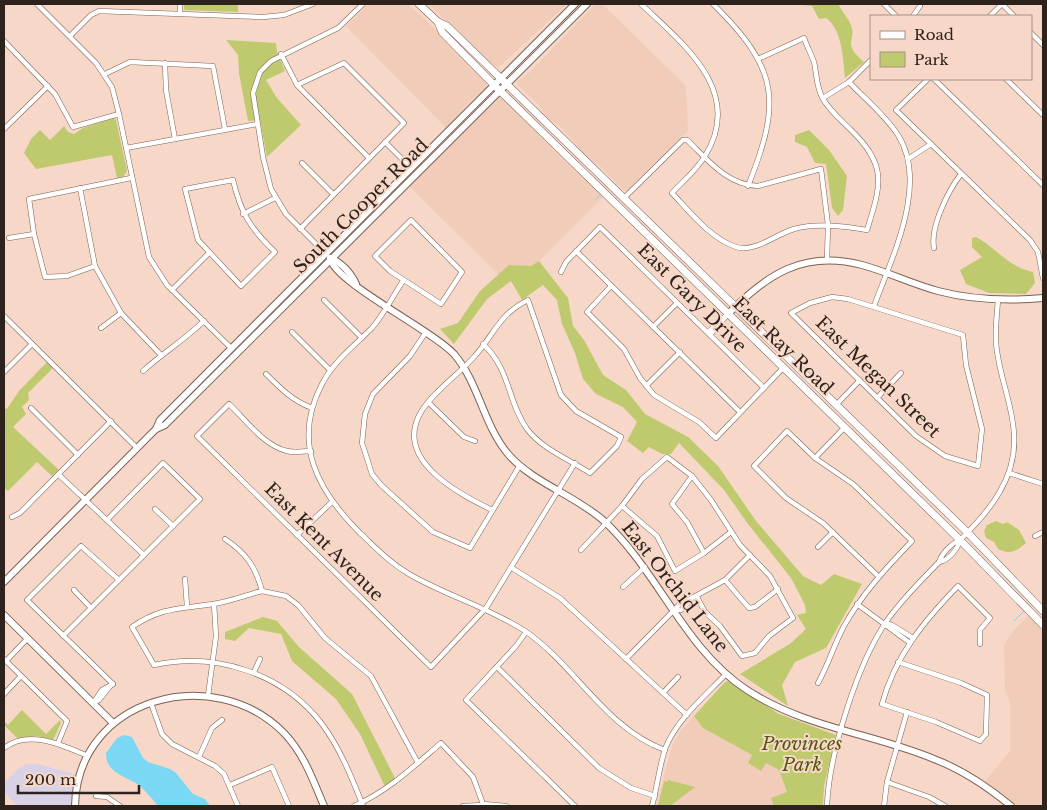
<svg xmlns="http://www.w3.org/2000/svg" width="1047" height="810" viewBox="0 0 1047 810" font-family="'Libre Baskerville',serif">
<rect width="100%" height="100%" fill="#f7d8c8"/>
<!-- built -->
<g fill="#f1ccb8">
<path d="M368 4H407L426 20 487 82 486 88 470 101 446 128 346 26Z"/>
<path d="M428 4H567L498 68 486 59Z"/>
<path d="M595 4H602L686 86 688 131 627 191 623 190 601 167 588 158 560 126 547 118 538 104 518 86 517 82 529 73Z"/>
<path d="M500 98 504 99 555 152 604 196 539 261 531 266 509 265 499 275 408 185Z"/>
<path d="M1029 615 1043 629V806H1017L985 781 1010 751V701L1005 690 1004 645 1013 631Z"/>
<path d="M694 716 703 728 779 770 792 806H656L672 746 681 730Z"/>
</g>
<!-- industrial -->
<path fill="#d9d1e6" d="M27 764H38L77 775 72 806H17L4 791V783L18 769Z"/>
<!-- green -->
<g fill="#bfca6e">
<path d="M184 4H238V12L184 10Z"/>
<path d="M792 4H838C842 11 848 18 851 25 857 42 841 42 864 62L845 78C843 59 842 29 826 18L819 19 812 6Z"/>
<path d="M226 40 276 43 277 52 285 71 266 80 277 98 301 125 267 157 260 120 248 121 239 73 238 55Z"/>
<path d="M114 118 116 120 127 171 123 177 117 178 112 155 36 169 24 153 31 139 40 130 50 140 64 126 68 132 74 134 83 128Z"/>
<path d="M809 130 829 150 847 176 843 210 838 216 832 208 826 164 815 163 807 147 795 142V135Z"/>
<path d="M976 237C998 249 1008 267 1033 272L1035 283 1026 294 989 293 966 284 960 270 982 257 972 247V238Z"/>
<path d="M539 261 568 298 573 326 584 340 603 375 626 390 645 414 688 437 718 466 756 521 803 576 821 585 834 574 862 584 826 648 795 662 782 685 788 706 740 674 791 643 806 629 797 615 806 613 805 605 791 578 748 524 724 490 679 443 671 454H662L649 447 643 453 627 441 637 422 623 407 596 394 583 379 575 353 562 324 557 300 543 285 522 300 511 281 487 299 454 344 440 329 458 323 480 291 509 265 531 266Z"/>
<path d="M47 362 53 368 28 393 29 400 22 407 26 414 13 427 59 470 52 476 37 462 8 491 4 488V408L7 409 19 391Z"/>
<path d="M996 521 1003 524 1007 522 1019 530 1026 543C1015 552 1011 555 998 549L994 542 986 538 984 531 987 525Z"/>
<path d="M263 617 277 621 299 647 352 694 396 780 385 787 360 734 336 699 292 661 281 634 249 628 235 641 225 639V632Z"/>
<path d="M728 681 779 714 836 735 824 786 823 806H774L771 798 787 792 779 770 766 763 761 771 748 763 752 755 703 728 694 716 725 682Z"/>
<path d="M22 710 46 734 60 720 61 723 53 740 37 736 17 738 4 725V721L8 725Z"/>
<path d="M668 780 695 787 670 806H658L664 781 667 782Z"/>
</g>
<!-- water -->
<path fill="#7bd8f5" d="M124 735 132 737 143 758 148 762 170 769 176 773 193 794 205 799 210 806H158C152 799 147 792 140 786 125 775 106 774 106 753L117 738Z"/>
<g fill="none" stroke-linecap="round" stroke-linejoin="round">
<!-- stream -->
<g stroke="#7bd8f5" stroke-width="1">
<path d="M596 199 600 195"/>
<path d="M1014 621 1024 611"/>
</g>
<defs>
<g id="street">
<path d="M37 4 96 63 112 87 119 114 149 257 167 285 231 348"/>
<path d="M641 4C683 44 745 91 705 156 697 170 683 181 672 193 690 212 710 238 736 247 755 253 776 234 794 229 818 223 843 226 867 230 881 185 888 166 851 130 841 120 830 111 823 99 816 87 817 75 814 62 811 54 807 46 804 38L758 59"/>
<path d="M713 4C779 69 782 101 748 186"/>
<path d="M884 4 896 16"/>
<path d="M1002 4 1014 16"/>
<path d="M180 13V4"/>
<path d="M913 16 920 6"/>
<path d="M990 16 1002 4"/>
<path d="M1031 33 1043 45"/>
<path d="M70 36 91 15 99 11 263 17 284 15 313 4"/>
<path d="M4 41 55 94 73 127 119 114"/>
<path d="M281 54 297 85 369 158"/>
<path d="M165 63 166 90 175 139"/>
<path d="M105 74 130 62 213 66 225 129"/>
<path d="M928 79 896 110 1030 240 1038 252 1043 278"/>
<path d="M934 79 1043 185"/>
<path d="M1006 79 1043 115"/>
<path d="M849 82C865 99 885 115 898 135 929 184 892 257 874 306"/>
<path d="M297 85 344 63 404 123 300 229"/>
<path d="M823 98 849 82 871 60"/>
<path d="M4 129 48 86"/>
<path d="M385 142 411 168"/>
<path d="M126 148 257 124"/>
<path d="M908 159 931 144"/>
<path d="M302 163 333 194"/>
<path d="M233 180C241 214 251 229 275 252L241 286 198 240 185 189Z"/>
<path d="M80 188 95 266 121 313 161 355"/>
<path d="M625 197 683 140H687C708 160 727 185 758 186L821 169 828 225 827 261"/>
<path d="M243 214 275 198"/>
<path d="M411 220 462 272 441 304 390 271 375 256Z"/>
<path d="M9 238 34 234"/>
<path d="M934 248C930 227 948 191 961 174"/>
<path d="M576 251 740 412"/>
<path d="M326 254 286 214 271 189 263 157 253 93 260 72 271 61 338 28 363 4"/>
<path d="M95 266 67 276 45 277 34 234 29 199 131 178"/>
<path d="M561 272 566 262 600 227 764 388"/>
<path d="M403 281C393 296 384 314 372 328 354 346 334 361 322 384 291 443 318 491 360 533 376 548 390 563 409 574 447 596 488 607 525 631 575 665 606 729 665 750"/>
<path d="M611 286 587 312 624 349 640 378 654 395 699 422 716 438 783 368"/>
<path d="M172 290 208 254"/>
<path d="M832 297 848 299 963 335 966 365 982 429 978 466 945 456 916 436 791 313 810 303Z"/>
<path d="M324 300 362 338"/>
<path d="M4 316 137 448"/>
<path d="M653 327 677 303"/>
<path d="M101 328 121 313"/>
<path d="M292 332 330 370"/>
<path d="M426 332 410 356 373 394 365 414 362 443 372 474 381 485 433 532 470 548 520 465"/>
<path d="M708 332 728 314"/>
<path d="M710 335 728 314"/>
<path d="M483 344C511 370 507 401 527 429 542 449 570 460 590 473L617 446 621 437 576 411 561 395 528 300C499 314 494 335 474 357 459 374 433 392 421 412 393 460 458 493 492 510"/>
<path d="M143 371C163 353 184 340 204 321"/>
<path d="M4 372 32 344"/>
<path d="M266 374C281 389 293 401 312 408"/>
<path d="M646 386 680 352"/>
<path d="M877 398 901 373"/>
<path d="M429 403 464 437 475 441"/>
<path d="M836 405 860 380"/>
<path d="M31 408 78 455"/>
<path d="M311 451C303 451 294 453 287 451 264 446 245 419 229 404L197 436 431 667 486 608 575 463"/>
<path d="M815 458 845 427"/>
<path d="M1009 473 1043 484"/>
<path d="M59 475 144 555"/>
<path d="M692 476 672 504 687 522 704 553"/>
<path d="M622 506 657 536 675 571 704 553 731 532"/>
<path d="M155 509 173 526"/>
<path d="M12 517 20 513 111 421"/>
<path d="M297 535 332 502"/>
<path d="M1035 536 1043 532"/>
<path d="M225 539C246 553 256 567 262 591L286 596 298 605 325 638 371 676 418 763"/>
<path d="M818 547 833 532"/>
<path d="M581 550 622 506 642 479 667 457 692 476 711 500 740 545 770 576 793 618 769 636 755 653 742 656 720 626 705 612 697 597"/>
<path d="M939 562C948 561 958 549 960 540"/>
<path d="M512 568 560 598 687 715"/>
<path d="M185 579 187 606"/>
<path d="M725 580 749 608 755 607 778 589"/>
<path d="M623 587 645 567"/>
<path d="M74 590 91 608"/>
<path d="M262 591C246 595 229 602 213 604 180 609 161 607 132 627L154 665C216 652 283 673 322 724 340 748 352 778 363 806"/>
<path d="M857 604 910 643"/>
<path d="M675 610H681L690 601"/>
<path d="M885 623 892 625 913 638"/>
<path d="M526 632 516 646 466 700 575 806"/>
<path d="M63 636 200 499 163 463 107 520"/>
<path d="M4 659 67 721 58 743"/>
<path d="M626 659 679 605 725 580 750 555"/>
<path d="M6 661 28 638"/>
<path d="M898 662 961 683 987 695 986 734 980 741 936 722 882 704C895 656 924 621 958 586L990 618 980 630V644"/>
<path d="M497 667 599 768 631 788 655 796"/>
<path d="M254 672 260 659"/>
<path d="M818 683C828 665 834 645 844 626 862 594 886 568 912 541L853 484 815 458 787 431 754 466 786 498 823 523 878 576"/>
<path d="M113 684 27 600 81 546 119 580"/>
<path d="M663 693 678 677"/>
<path d="M4 694 21 676"/>
<path d="M208 696 216 636 214 604"/>
<path d="M93 703 102 690 113 684"/>
<path d="M93 703 99 700 111 685"/>
<path d="M151 703 162 734 172 744 215 766 224 774 238 806"/>
<path d="M4 748C29 729 62 745 88 756"/>
<path d="M199 757 212 728 222 720"/>
<path d="M887 782 929 797 945 806"/>
<path d="M230 785 272 767 289 806"/>
<path d="M96 796 107 797 120 806"/>
<path d="M354 806C388 791 413 767 441 743L473 777 483 804 506 806"/>
<path d="M463 806 483 805"/>
<path d="M652 806C657 788 659 768 665 749 676 720 705 696 726 674"/>
<path d="M827 806C829 754 857 665 886 622 901 600 921 581 939 562 942 553 952 543 960 540 989 512 1017 478 1014 435 1013 404 998 374 996 342 995 329 997 314 998 300"/>
<path d="M884 806 887 782 907 712"/>
</g>
<g id="secondary">
<path d="M330 258C334 282 432 330 454 354 479 383 483 424 508 454 533 483 575 495 604 521 658 571 685 650 747 690 805 728 872 733 934 759 963 770 988 787 1011 806"/>
<path d="M330 258C341 262 351 273 356 284"/>
<path d="M728 314C767 274 804 250 862 265 888 272 912 284 938 291 972 300 1008 301 1043 298"/>
<path d="M156 429 160 420 575 4"/>
<path d="M4 582 156 429 165 425 587 4"/>
<path d="M4 615 113 723"/>
<path d="M75 806C77 698 213 661 284 733 304 754 313 780 324 806"/>
</g>
<g id="primary">
<path d="M419 4 438 22 447 26 968 533 1043 611"/>
<path d="M438 22 442 32 494 85 960 540 1043 625"/>
</g>
</defs>
<!-- street casing -->
<use href="#street" stroke="#7c6254" stroke-width="5.5"/>
<!-- secondary casing -->
<use href="#secondary" stroke="#7c6254" stroke-width="8"/>
<!-- primary casing -->
<use href="#primary" stroke="#7c6254" stroke-width="8"/>
<!-- street -->
<use href="#street" stroke="#fff" stroke-width="4.5"/>
<!-- secondary -->
<use href="#secondary" stroke="#fff" stroke-width="6"/>
<!-- primary -->
<use href="#primary" stroke="#fff" stroke-width="7"/>
</g>
<g text-anchor="middle" stroke-width="4" stroke-linejoin="round" paint-order="stroke">
<!-- street labels -->
<g font-size="18" fill="#2d221c" stroke="#f7d8c8">
<text transform="translate(361 206) rotate(-45)" y="6">South Cooper Road</text>
<text transform="translate(692 298) rotate(45)" y="6">East Gary Drive</text>
<text transform="translate(783 346) rotate(44)" y="6">East Ray Road</text>
<text transform="translate(878 377) rotate(44)" y="6">East Megan Street</text>
<text transform="translate(324 542) rotate(45)" y="6">East Kent Avenue</text>
<text transform="translate(675 587) rotate(52)" y="6">East Orchid Lane</text>
</g>
<!-- park labels -->
<g font-size="18" font-style="italic" fill="#51570f" stroke="#f7d8c8">
<text x="802" y="750">Provinces<tspan x="802" dy="21">Park</tspan></text>
</g>
</g>
<!-- border -->
<rect width="1047" height="810" fill="none" stroke="#2d221c" stroke-width="10"/>
<!-- legend -->
<rect x="870" y="15" width="162" height="65" fill="#f7d8c8" stroke="#a68f83"/>
<rect x="880" y="31" width="25" height="8" fill="#ffffff" stroke="#a68f83"/>
<text x="914" y="40" font-size="15" fill="#2d221c">Road</text>
<rect x="880" y="52" width="25" height="15" fill="#bfca6e" stroke="#a68f83"/>
<text x="914" y="65" font-size="15" fill="#2d221c">Park</text>
<!-- scale -->
<path d="M18 785v8h121v-8" fill="none" stroke="#2d221c" stroke-width="2.5"/>
<text x="25" y="785" font-size="15" fill="#2d221c" stroke="#f7d8c8" stroke-width="4" paint-order="stroke">200 m</text>
</svg>
